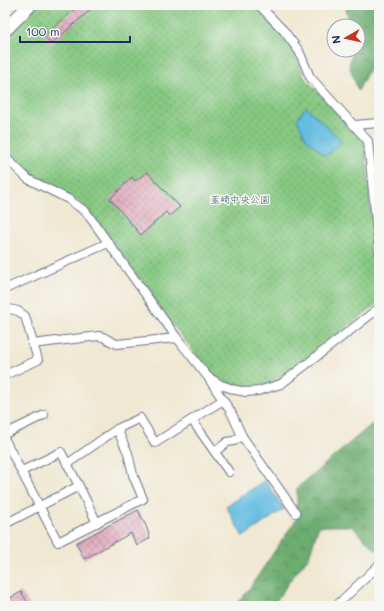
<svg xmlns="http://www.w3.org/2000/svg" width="384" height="611" viewBox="0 0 384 611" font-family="Mali,'Klee One',sans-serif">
<defs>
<pattern id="forest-crowns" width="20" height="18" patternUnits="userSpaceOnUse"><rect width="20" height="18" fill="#6cac6f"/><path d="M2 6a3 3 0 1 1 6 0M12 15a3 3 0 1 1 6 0" fill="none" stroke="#588c5e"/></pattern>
<pattern id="park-dots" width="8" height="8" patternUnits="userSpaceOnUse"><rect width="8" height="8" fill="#86c881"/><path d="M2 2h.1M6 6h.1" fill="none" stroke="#6da36d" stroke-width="1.8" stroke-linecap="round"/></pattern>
<pattern id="building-cross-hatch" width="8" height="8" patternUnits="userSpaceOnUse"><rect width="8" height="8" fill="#e1aec0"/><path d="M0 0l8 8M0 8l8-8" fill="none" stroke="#b68e9f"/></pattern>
</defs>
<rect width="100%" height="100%" fill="#f6f6f2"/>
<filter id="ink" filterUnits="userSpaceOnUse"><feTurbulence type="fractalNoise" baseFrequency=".025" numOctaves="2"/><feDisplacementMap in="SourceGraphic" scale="8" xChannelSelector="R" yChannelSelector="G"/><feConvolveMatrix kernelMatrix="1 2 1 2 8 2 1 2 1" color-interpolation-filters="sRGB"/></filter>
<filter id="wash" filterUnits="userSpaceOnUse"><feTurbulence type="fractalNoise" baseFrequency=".012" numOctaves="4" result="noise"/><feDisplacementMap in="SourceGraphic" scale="16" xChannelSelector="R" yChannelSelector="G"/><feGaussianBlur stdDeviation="0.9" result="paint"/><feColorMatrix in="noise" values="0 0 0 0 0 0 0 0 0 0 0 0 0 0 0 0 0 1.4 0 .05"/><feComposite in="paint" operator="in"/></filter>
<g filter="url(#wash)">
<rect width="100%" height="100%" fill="#f0e8d2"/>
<!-- forest -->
<g fill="url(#forest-crowns)" stroke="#446e66">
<path d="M345 5H379V38L376 37 371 65 358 91 349 65 353 50H358V26H350Z"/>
<path d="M379 418V549L377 551 351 526H319L309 557 292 578 274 604V606H234L247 592 297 518V488Z"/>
</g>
<!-- park -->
<path fill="url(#park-dots)" stroke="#507c70" d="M34 5H255L258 11 279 30 294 51 304 77 365 142 379 302 280 380 258 387 245 388 232 384 220 379 204 365 163 312 107 234 83 204 31 176 5 152V34Z"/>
<!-- water -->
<g fill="#64bce1" stroke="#4076a0">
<path d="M306 107 342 141 326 156 306 139 297 119Z"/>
<path d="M265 480 284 509 243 537 226 506Z"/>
</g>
<g id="blocks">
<!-- building -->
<g fill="url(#building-cross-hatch)">
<path d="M79 5H96L51 44 44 36Z"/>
<path d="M147 172 180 207 169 216 166 212 141 235 110 199 132 177 135 181Z"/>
<path d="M138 510 146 526 150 538 137 546 131 533 84 559 76 543Z"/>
<path d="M21 592 30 606H5V601Z"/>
</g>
</g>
</g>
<g filter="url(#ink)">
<use href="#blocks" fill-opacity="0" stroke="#667087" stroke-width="1"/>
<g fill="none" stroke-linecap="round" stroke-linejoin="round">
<defs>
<g id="minor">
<path d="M259 5 284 31 299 51 310 77 368 141 379 252"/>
<path d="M354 125 379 123"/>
<path d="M5 157 28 179 68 199 86 212 177 338 207 376 221 385 236 390 246 392 258 391 281 384 379 308"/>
<path d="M5 289 108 243"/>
<path d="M5 308 18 311 25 316 38 360 5 375"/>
<path d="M32 344 99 336C106 337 110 342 117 344L177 338"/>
<path d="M209 379 231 412 242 436 296 513"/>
<path d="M192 420 229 472"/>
<path d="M5 434 44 415"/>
<path d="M5 440 58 542 143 499 133 475 128 453 117 429"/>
<path d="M215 452 227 442 234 441 242 436"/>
<path d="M67 464 117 429 140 418 155 443 223 400"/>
<path d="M79 486 97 523"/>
<path d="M5 524 79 486 61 452 22 471"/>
<path d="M336 606 379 565"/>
</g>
<path id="primary" d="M5 30 30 5"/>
</defs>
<!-- minor casing -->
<use href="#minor" stroke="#667087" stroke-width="10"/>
<!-- primary casing -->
<use href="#primary" stroke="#667087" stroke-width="15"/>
<!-- minor -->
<use href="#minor" stroke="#fff" stroke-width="8"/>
<!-- primary -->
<use href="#primary" stroke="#fff" stroke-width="13"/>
</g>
</g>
<g text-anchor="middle" stroke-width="3" stroke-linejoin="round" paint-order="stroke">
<!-- park labels -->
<g font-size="10" fill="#3b5d68" stroke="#f6f6f2">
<text x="240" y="203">韮崎中央公園</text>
</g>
</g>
<!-- margin -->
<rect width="384" height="611" fill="none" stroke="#f6f6f2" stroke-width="20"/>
<!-- north arrow -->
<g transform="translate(346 38) rotate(261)"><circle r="19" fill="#f6f6f2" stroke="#9ea6b7"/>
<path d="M0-3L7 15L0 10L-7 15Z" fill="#c8321e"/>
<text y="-6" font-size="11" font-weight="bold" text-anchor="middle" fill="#1b2f5e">N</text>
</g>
<!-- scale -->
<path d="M20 36v6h110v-6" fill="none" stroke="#1b2f5e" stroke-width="2"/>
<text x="26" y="36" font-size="12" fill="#1b2f5e" stroke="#f6f6f2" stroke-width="3" paint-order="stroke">100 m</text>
</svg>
